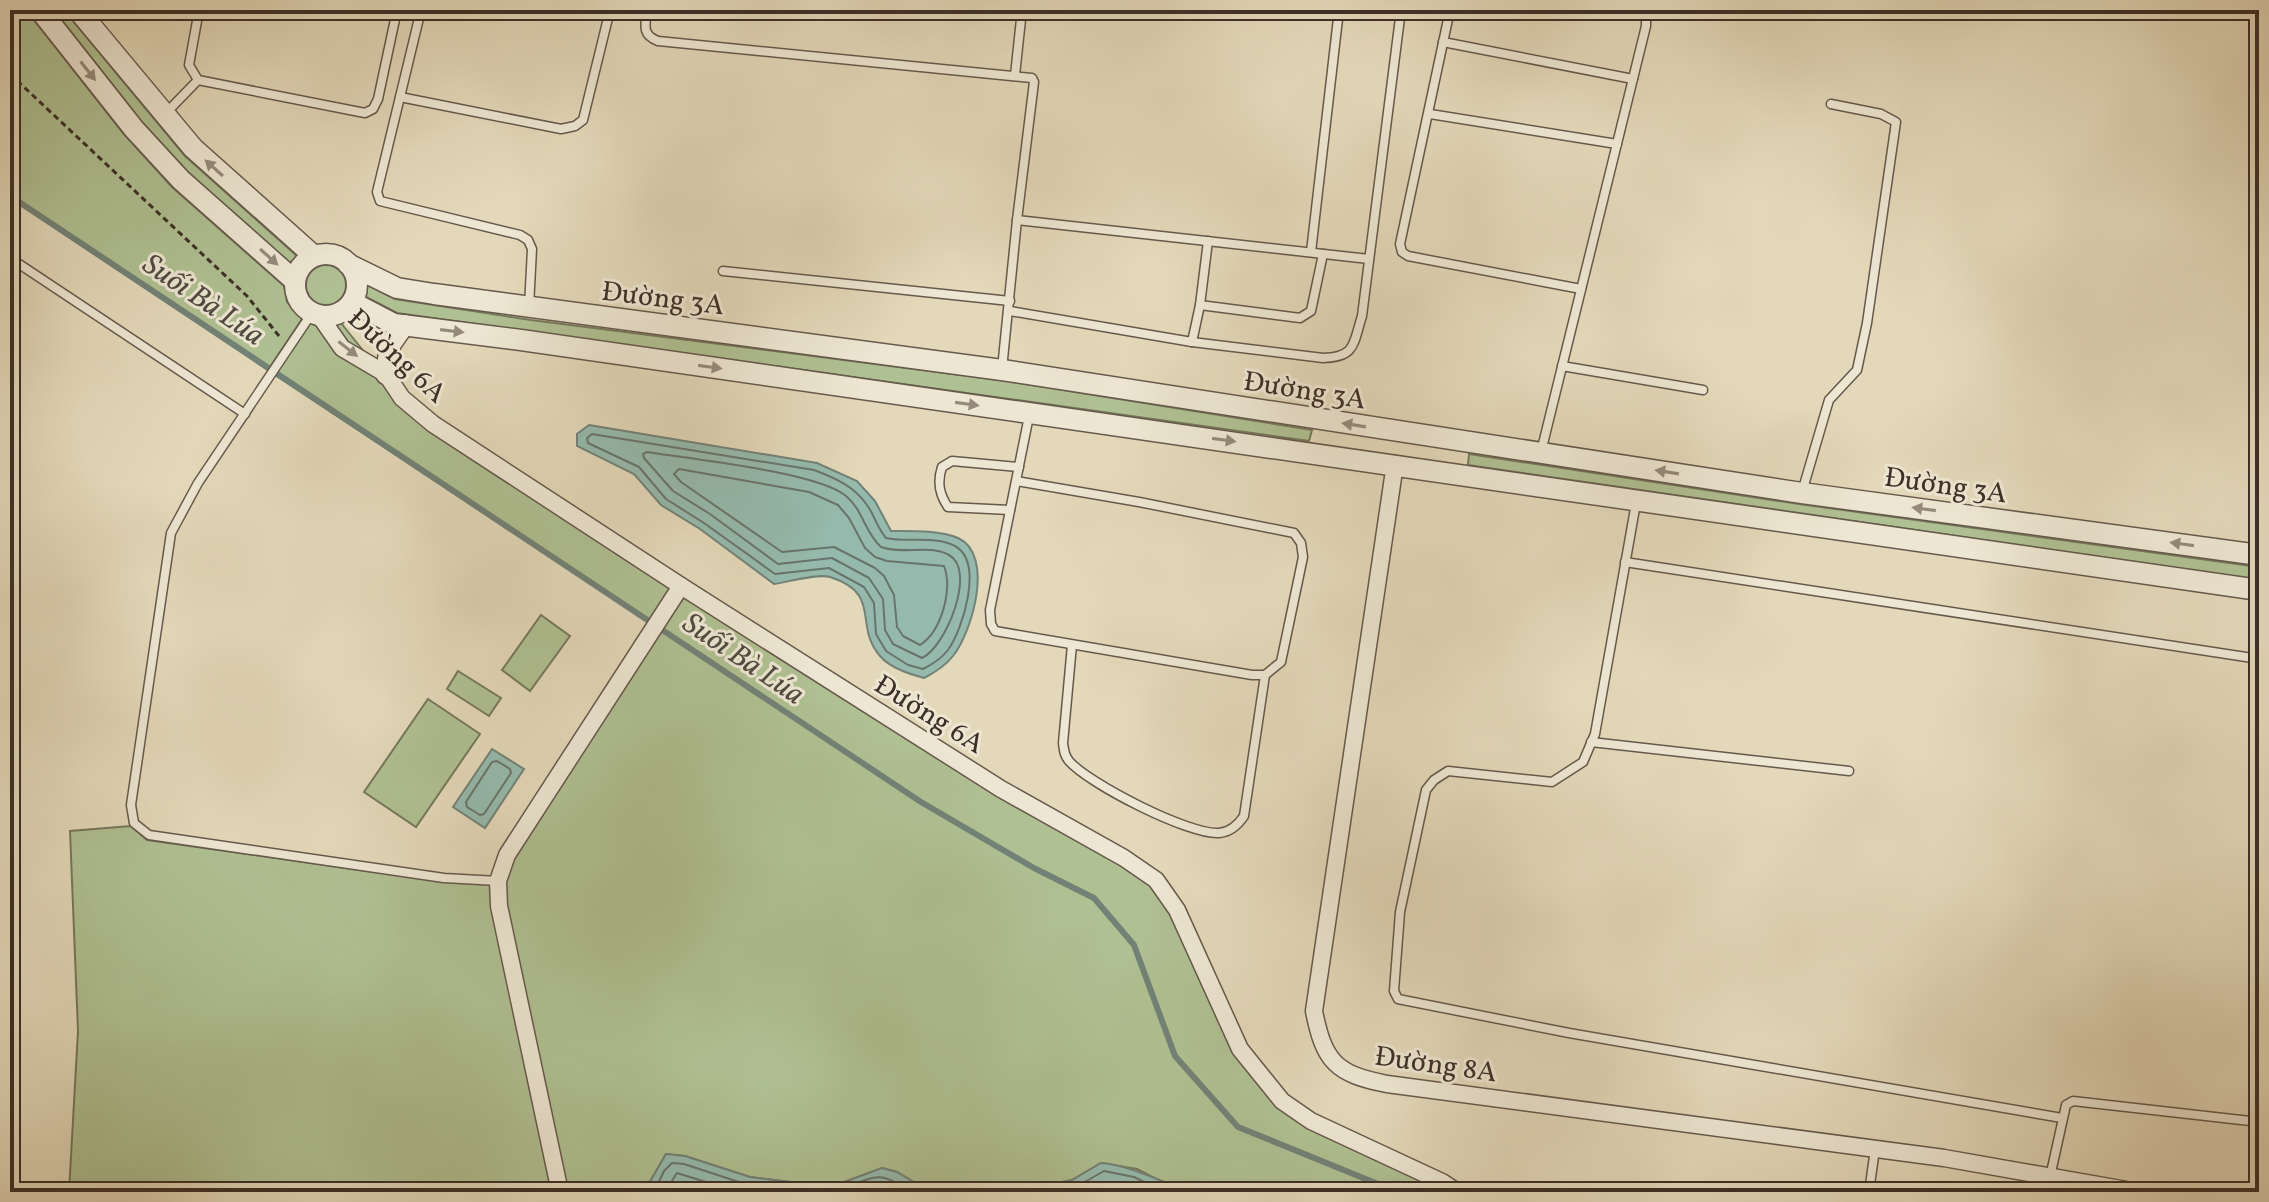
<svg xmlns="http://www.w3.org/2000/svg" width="2269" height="1202" viewBox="0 0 2269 1202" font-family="Vollkorn,serif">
<rect width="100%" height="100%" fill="#e3d8b9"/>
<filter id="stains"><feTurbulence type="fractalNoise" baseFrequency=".0025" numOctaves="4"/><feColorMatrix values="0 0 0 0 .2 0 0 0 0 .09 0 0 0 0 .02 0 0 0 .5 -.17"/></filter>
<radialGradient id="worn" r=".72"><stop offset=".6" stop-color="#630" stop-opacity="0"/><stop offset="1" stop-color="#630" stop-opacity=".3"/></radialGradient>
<!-- green -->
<g fill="#afc092" stroke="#76785c" stroke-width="2">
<path d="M10 10H26L123 133 172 187 284 286 287 302 302 319 268 370 10 196Z"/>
<path d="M54 10H64L185 156 297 256 290 263 188 172 142 122Z"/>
<circle cx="326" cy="285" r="20"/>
<path d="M367 285 395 299 531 320 1000 380 1312 430 1309 441 397 313 366 297Z"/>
<path d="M309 323 321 327 341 323 369 358 398 403 428 429 1152 885 1172 915 1234 1052 1277 1105 1445 1192H1193L1166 1184 1137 1169 1101 1163 1072 1180 1052 1184 1018 1183 960 1192H930L897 1172 882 1168 831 1187 750 1177 685 1156 666 1154 644 1192H69L78 1031 70 831 131 826 147 840 445 882 491 884 507 869 660 629 275 375Z"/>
<path d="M1469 454 1799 504 2259 567V580L1468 465Z"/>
<path d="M541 615 570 636 530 691 502 670Z"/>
<path d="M458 671 501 698 489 716 447 689Z"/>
<path d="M428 699 480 734 416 827 364 792Z"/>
</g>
<!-- water -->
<g fill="#95baad" stroke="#728277" stroke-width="2">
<path d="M589 425 817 463 857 481 875 501 891 531C911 531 939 530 958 538 995 555 972 632 953 656 945 666 936 672 924 678 910 674 890 668 880 656 853 625 883 594 830 577 819 573 788 582 774 584L700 529 661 505 634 474 577 446V434Z"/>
<path d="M492 749 524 769 485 828 453 807Z"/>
<path d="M666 1154 685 1156 750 1177 831 1187 882 1168 897 1172 930 1192H644Z"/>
<path d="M1101 1163C1135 1166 1161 1183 1193 1192H960L1018 1183 1052 1184 1072 1180Z"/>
</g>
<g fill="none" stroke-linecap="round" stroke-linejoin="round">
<!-- shore -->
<g stroke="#69746a" stroke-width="2">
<path d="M592 434 814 470C835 478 854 486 867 505 875 516 877 528 886 538 907 543 935 535 955 546 984 562 963 629 948 650 941 659 933 664 923 669L908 665 886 651 876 634 874 603 864 587 829 568 775 574 704 523 666 499 639 467 588 443 587 438Z"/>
<path d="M647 452C690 459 817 472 846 496 863 510 865 533 881 547 902 555 929 544 949 555 977 570 946 647 922 658L893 644 885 630 883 599 869 578 832 558 778 564 710 514 673 491 644 458 643 454Z"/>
<path d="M679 469 809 492 838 505 849 518 865 548 875 557 887 561 944 566C953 590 941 632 920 645L903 636 897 627 894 595 884 576 875 568 834 547 782 552 681 482 674 474Z"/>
<path d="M497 761 510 769 511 773 484 814 480 815 467 807 466 802 492 762Z"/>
<path d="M654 1192 664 1171 672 1163 684 1164 748 1185 805 1192"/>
<path d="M665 1192 677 1173 738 1192"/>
<path d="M839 1192C877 1174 877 1171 913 1192"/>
<path d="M1054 1192 1076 1187 1104 1171 1134 1177 1164 1192"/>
</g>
<!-- stream -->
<path stroke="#728277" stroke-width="6" d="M10 196 921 802 1034 868 1094 898 1134 945 1175 1056 1238 1127 1378 1184 1392 1192"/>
<defs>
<g id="service">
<path d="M199 10 189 65 198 80 365 113 373 109 378 99 397 10"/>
<path d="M421 10 377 192 380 201 520 235 528 240 532 249 529 307"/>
<path d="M647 10C645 26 642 35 658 41L1032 78 1034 82 1017 220 1002 369"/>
<path d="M1450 10 1400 244 1402 252 1408 256 1581 289"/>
<path d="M1443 42 1633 79"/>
<path d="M1015 75 1022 10"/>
<path d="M400 97 561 129 575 126 583 120 610 10"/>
<path d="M165 114 198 80"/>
<path d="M1430 114 1617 144"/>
<path d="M1017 220 1369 259"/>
<path d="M1208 241 1200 305 1300 318 1311 311 1323 254"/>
<path d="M1311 252 1339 10"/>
<path d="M10 258 245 414"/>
<path d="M723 271 1010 301"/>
<path d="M1010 311 1192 342 1323 358C1356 357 1353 344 1362 316L1401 10"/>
<path d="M312 313 198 483 171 533 131 805 134 823 149 835 444 878 498 881"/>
<path d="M1192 342 1200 305"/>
<path d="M1562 366 1703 390"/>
<path d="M1541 452 1646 26V19L1642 14 1614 10"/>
<path d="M1016 481 1139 502 1294 533 1301 543 1303 557 1281 662 1265 675H1252L995 631 991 624 990 610 1029 416"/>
<path d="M1802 492 1829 400 1857 370 1867 323 1896 122 1881 114 1831 104"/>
<path d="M1636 503 1595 734 1583 762 1552 782 1448 771 1434 780 1426 790 1400 912 1394 991 1398 999 1569 1033 2062 1118"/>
<path d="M1010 510 948 507C939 494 937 482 942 467L952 461 1019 467"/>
<path d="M1625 562 2259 659"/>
<path d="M1072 645 1063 743C1064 750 1064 755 1069 761 1089 784 1189 835 1219 833 1231 832 1238 825 1244 816L1265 675"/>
<path d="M1591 742 1849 771"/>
<path d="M2050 1177 2066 1105 2073 1101 2259 1122"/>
<path d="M1869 1192 1875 1149"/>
</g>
<g id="minor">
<path d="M319 315 342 348 386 374 402 398 433 424 681 586 1001 789 1124 858 1156 880 1177 910 1240 1049 1282 1101 1311 1121 1442 1182 1457 1192"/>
<path d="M1395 464 1314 1011C1324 1062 1336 1074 1387 1084L1944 1158 2138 1192"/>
<path d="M560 1192 499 906 498 881 507 855 681 586"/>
</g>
<g id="tertiary">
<path d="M40 10 134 129 181 180 295 281"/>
<path d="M78 10 193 148 314 256"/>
<circle cx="326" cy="285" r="31"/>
<path d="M348 264 397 288 434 294 1002 370 1802 493 2259 555"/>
<path d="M352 302 394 324 521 340 2259 590"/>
<path d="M386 374 390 345 404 325"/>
</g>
</defs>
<!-- service casing -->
<use href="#service" stroke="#66594c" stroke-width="11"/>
<!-- minor casing -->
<use href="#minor" stroke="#66594c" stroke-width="19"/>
<!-- tertiary casing -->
<use href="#tertiary" stroke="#66594c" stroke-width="23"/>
<!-- path -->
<path stroke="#3d2f27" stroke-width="3" stroke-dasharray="6 4" stroke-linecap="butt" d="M10 74 247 296 279 336"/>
<!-- service -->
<use href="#service" stroke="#ede6d2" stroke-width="8"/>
<!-- minor -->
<use href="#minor" stroke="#ede6d2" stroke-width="16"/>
<!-- tertiary -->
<use href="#tertiary" stroke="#ede6d2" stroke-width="20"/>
</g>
<!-- one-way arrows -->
<defs><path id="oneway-solid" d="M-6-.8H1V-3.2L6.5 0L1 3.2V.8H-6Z" transform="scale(2)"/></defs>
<g fill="#958a7c">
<use href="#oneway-solid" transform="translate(88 71) rotate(52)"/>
<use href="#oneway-solid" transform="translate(214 168) rotate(-138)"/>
<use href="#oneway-solid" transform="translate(269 257) rotate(42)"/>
<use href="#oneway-solid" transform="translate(452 331) rotate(7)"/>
<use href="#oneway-solid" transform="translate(348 349) rotate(38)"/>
<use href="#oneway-solid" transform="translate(710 367) rotate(8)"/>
<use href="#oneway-solid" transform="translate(967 404) rotate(8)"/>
<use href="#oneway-solid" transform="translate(1354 425) rotate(-171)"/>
<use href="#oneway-solid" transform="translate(1224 440) rotate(8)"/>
<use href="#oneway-solid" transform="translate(1667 472) rotate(-171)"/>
<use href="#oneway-solid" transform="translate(1924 509) rotate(-172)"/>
<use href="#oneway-solid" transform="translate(2182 544) rotate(-172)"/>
</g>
<g text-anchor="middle" stroke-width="6" stroke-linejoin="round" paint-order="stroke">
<!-- street labels -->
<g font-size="28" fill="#3d2f27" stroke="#ede6d2">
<text transform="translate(663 297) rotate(7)" y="10">Đường 3A</text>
<text transform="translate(398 355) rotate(43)" y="10">Đường 6A</text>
<text transform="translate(1305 389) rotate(9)" y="10">Đường 3A</text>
<text transform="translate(1946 484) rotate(8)" y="10">Đường 3A</text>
<text transform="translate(930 713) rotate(32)" y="10">Đường 6A</text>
<text transform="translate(1436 1063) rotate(8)" y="10">Đường 8A</text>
</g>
<!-- water labels -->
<g font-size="30" font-style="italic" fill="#4f4b42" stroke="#ede6d2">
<text transform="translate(204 299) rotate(34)" y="10">Suối Bà Lúa</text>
<text transform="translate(744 658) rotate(34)" y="10">Suối Bà Lúa</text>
</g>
</g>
<!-- margin -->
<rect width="2269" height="1202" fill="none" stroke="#e3d8b9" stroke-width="40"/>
<rect x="12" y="12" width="2245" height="1178" fill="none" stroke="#3d2f27" stroke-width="4"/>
<rect x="20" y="20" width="2229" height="1162" fill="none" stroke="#3d2f27" stroke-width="2"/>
<rect width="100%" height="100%" filter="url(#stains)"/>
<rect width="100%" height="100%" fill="url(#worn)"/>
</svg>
